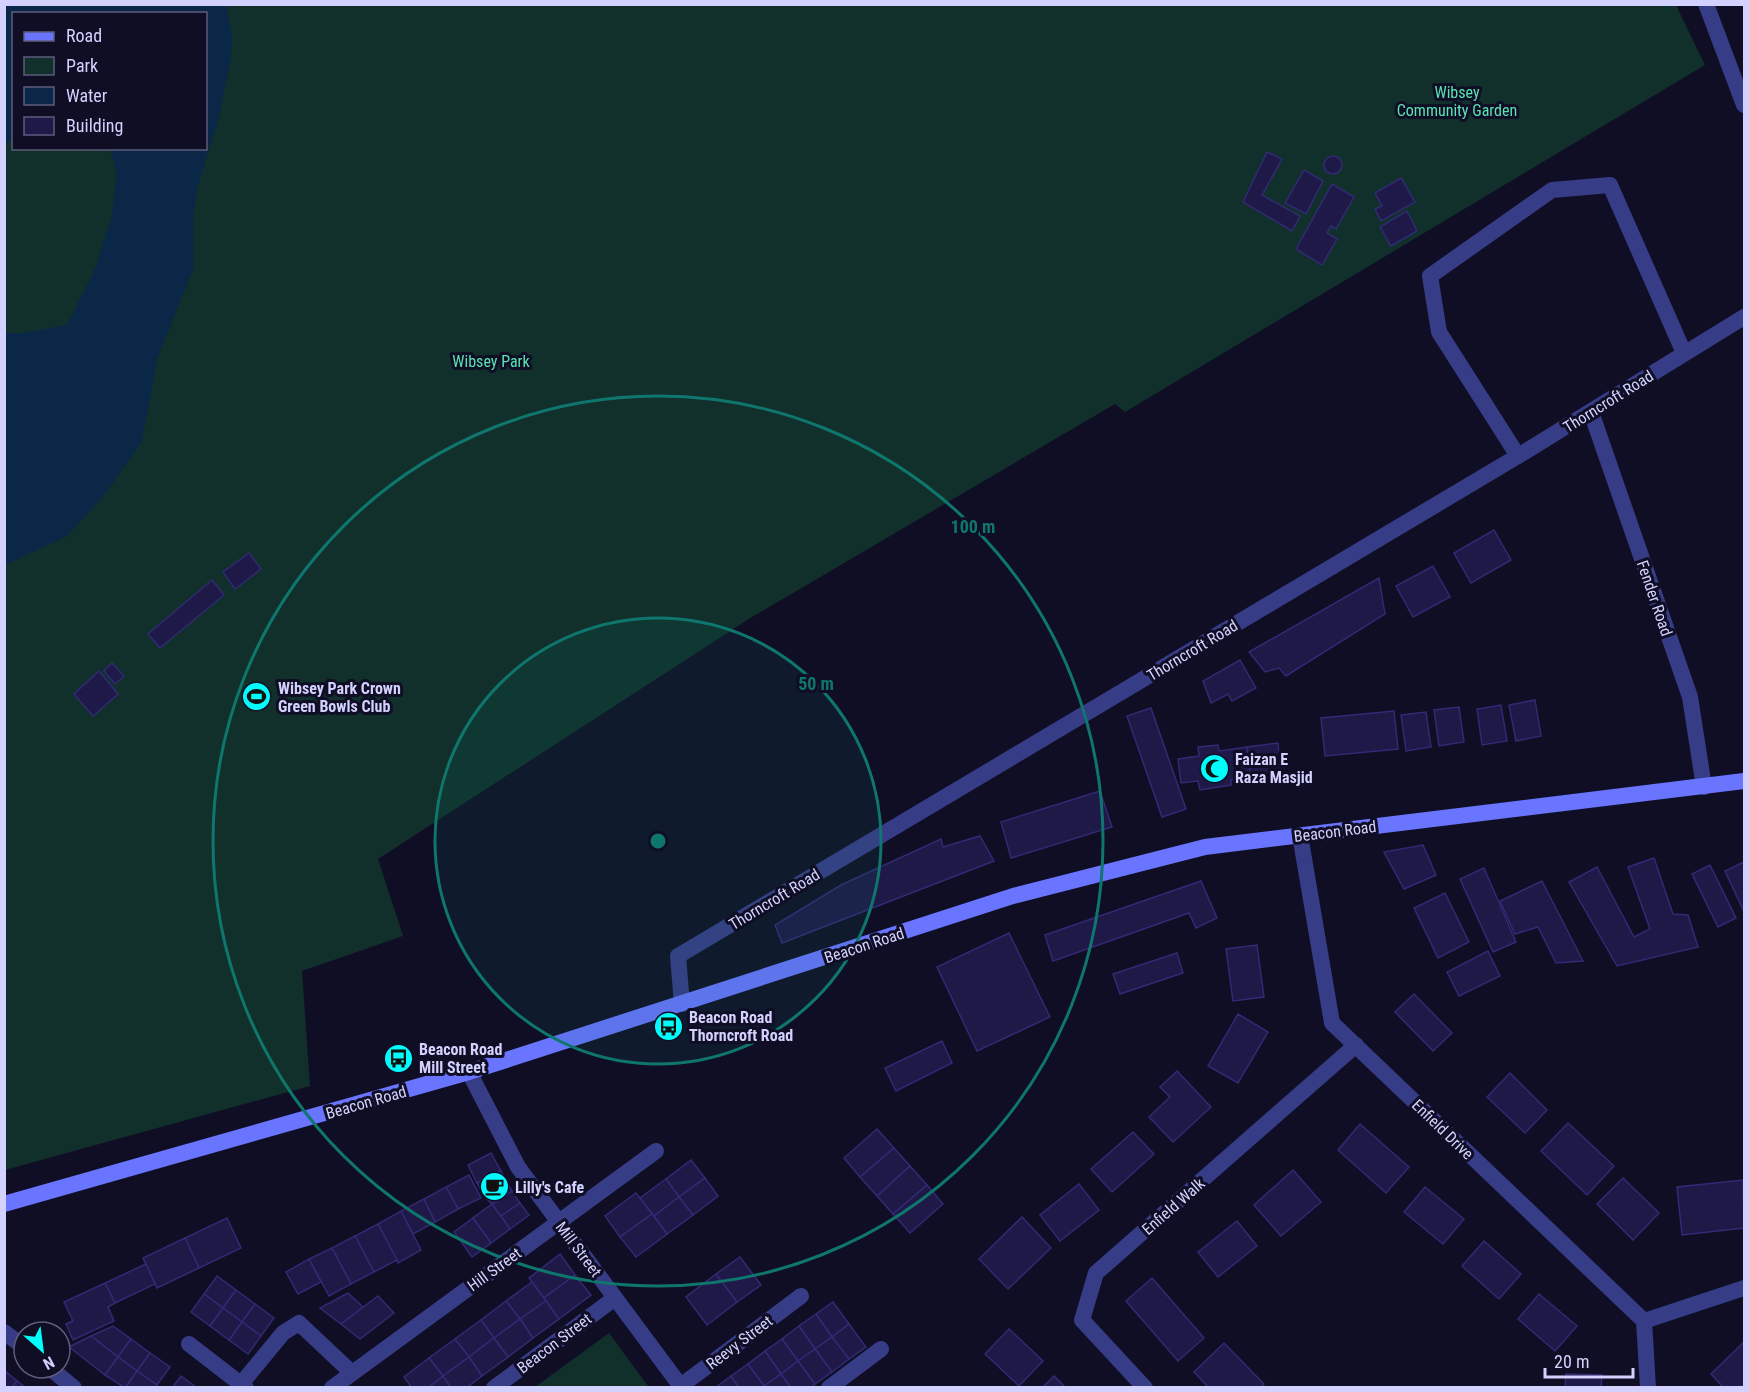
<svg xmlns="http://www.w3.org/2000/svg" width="1749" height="1392" viewBox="0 0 1749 1392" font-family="'Roboto Condensed',sans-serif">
<rect width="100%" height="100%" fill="#0f0e25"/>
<!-- green -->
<g fill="#11302b" fill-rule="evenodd">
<path d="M5 5H1676L1705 65 1125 412 1115 404 752 617 378 859 403 936 302 971 310 1086 5 1170ZM14 14H206V148H14Z"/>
<path d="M609 1333 648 1386 646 1387H535Z"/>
</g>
<!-- water -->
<path fill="#0a2748" d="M5 4 226 5 232 33 231 57 219 117 197 189 193 219V269L157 359 142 441 103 497 67 536 5 565V333H24L67 325 96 267 112 215 117 172 110 149 206 148V14H14L13 139 5 144Z"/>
<!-- building -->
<g fill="#1e1947" stroke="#312a74" stroke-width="1.5">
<path d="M1267 152 1282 159 1262 195 1300 216 1292 231 1243 202Z"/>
<circle cx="1333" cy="165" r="9"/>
<path d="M1304 170 1323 181 1306 214 1285 203Z"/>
<path d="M1401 178 1415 202 1381 221 1375 209 1382 206 1375 193Z"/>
<path d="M1332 184 1354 197 1336 229 1331 226 1327 233 1337 239 1322 265 1296 249Z"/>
<path d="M1407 211 1417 231 1391 246 1380 227Z"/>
<path d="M1494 530 1511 560 1471 583 1454 553Z"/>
<path d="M249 553 261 569 235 589 223 572Z"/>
<path d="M1433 566 1450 597 1413 617 1396 586Z"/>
<path d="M1379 578 1385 614 1286 676 1279 668 1265 672 1249 652Z"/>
<path d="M212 580 224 595 160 648 148 634Z"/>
<path d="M1240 660 1256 688 1232 701 1228 694 1211 703 1203 681Z"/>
<path d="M112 663 124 676 115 684 104 671Z"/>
<path d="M99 671 118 694 93 716 74 694Z"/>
<path d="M1535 700 1541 736 1516 741 1509 705Z"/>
<path d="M1501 705 1507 741 1482 745 1477 709Z"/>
<path d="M1459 707 1464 742 1439 746 1434 710Z"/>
<path d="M1151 708 1186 809 1162 817 1127 716Z"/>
<path d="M1394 711 1398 749 1325 756 1321 718Z"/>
<path d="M1426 712 1431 747 1406 751 1401 715Z"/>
<path d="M1278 743 1281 774 1251 778 1247 747Z"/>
<path d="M1218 745 1219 751 1247 747 1251 778 1231 780V785L1200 790 1198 781 1181 783 1178 759 1199 756 1198 747Z"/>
<path d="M1100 791 1112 827 1011 858 1001 822Z"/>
<path d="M980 836 994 861 782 943 775 925 841 885 941 839 943 847Z"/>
<path d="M1423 845 1436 875 1404 889 1384 852Z"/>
<path d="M1654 858 1673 914 1688 915 1698 947 1617 966 1569 882 1597 867 1634 937 1650 929 1628 867Z"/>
<path d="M1744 862V912L1725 871Z"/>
<path d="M1710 865 1736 918 1718 927 1692 874Z"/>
<path d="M1484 868 1516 942 1493 952 1460 879Z"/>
<path d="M1201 881 1217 918 1196 928 1189 913 1053 961 1045 935Z"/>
<path d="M1542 881 1583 961 1556 963 1538 927 1515 934 1500 901Z"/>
<path d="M1445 893 1469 942 1438 958 1414 908Z"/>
<path d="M1009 933 1050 1017 977 1051 937 967Z"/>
<path d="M1257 945 1264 997 1233 1001 1226 949Z"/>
<path d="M1488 951 1500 976 1459 996 1447 972Z"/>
<path d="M1177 953 1183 973 1120 994 1113 974Z"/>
<path d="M1414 994 1452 1033 1433 1051 1395 1012Z"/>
<path d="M1238 1014 1268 1032 1238 1083 1208 1066Z"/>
<path d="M942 1041 952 1063 896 1091 885 1068Z"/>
<path d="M1177 1071 1211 1107 1173 1142 1149 1117 1170 1097 1160 1087Z"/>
<path d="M1510 1073 1547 1110 1525 1133 1487 1097Z"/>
<path d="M1568 1123 1614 1166 1587 1195 1541 1151Z"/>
<path d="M1360 1124 1409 1167 1386 1193 1338 1150Z"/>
<path d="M877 1129 894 1148 860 1177 844 1158Z"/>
<path d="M1133 1132 1154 1154 1112 1192 1091 1169Z"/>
<path d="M894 1148 910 1166 877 1196 860 1177Z"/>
<path d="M491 1153 501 1171 477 1183 468 1165Z"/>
<path d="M691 1160 705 1178 679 1197 666 1179Z"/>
<path d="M910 1166 927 1185 893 1214 877 1196Z"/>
<path d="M1293 1170 1321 1202 1281 1236 1254 1205Z"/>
<path d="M501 1171 512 1191 492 1204 484 1196 477 1183Z"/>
<path d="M469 1175 481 1198 458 1209 446 1187Z"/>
<path d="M705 1178 718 1196 693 1215 679 1197Z"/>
<path d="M1623 1178 1659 1213 1633 1240 1597 1204Z"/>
<path d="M666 1179 679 1197 654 1216 640 1198Z"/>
<path d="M1743 1180 1744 1228 1682 1235 1677 1187Z"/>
<path d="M1079 1184 1099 1210 1060 1241 1040 1215Z"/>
<path d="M927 1185 943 1204 910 1233 893 1214Z"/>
<path d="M446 1187 458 1209 435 1222 424 1199Z"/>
<path d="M1425 1187 1464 1219 1443 1244 1404 1212Z"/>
<path d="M512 1191 520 1203 501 1216 492 1204Z"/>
<path d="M636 1193 652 1214 620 1237 605 1216Z"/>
<path d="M679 1197 693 1215 667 1234 654 1216Z"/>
<path d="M424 1199 435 1222 413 1234 401 1211Z"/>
<path d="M520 1203 529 1215 510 1229 501 1216Z"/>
<path d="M492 1204 510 1229 491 1243 473 1218Z"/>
<path d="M401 1211 421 1250 398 1263 378 1224Z"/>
<path d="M652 1214 667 1234 636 1257 620 1237Z"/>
<path d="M1022 1217 1051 1248 1008 1289 979 1259Z"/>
<path d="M227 1218 241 1248 199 1268 185 1238Z"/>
<path d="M473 1218 491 1243 472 1257 454 1232Z"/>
<path d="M1237 1221 1257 1246 1218 1277 1198 1252Z"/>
<path d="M378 1224 397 1260 374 1272 355 1236Z"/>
<path d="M355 1236 374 1272 351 1284 332 1248Z"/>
<path d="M185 1238 199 1268 157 1288 143 1258Z"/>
<path d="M1484 1241 1521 1274 1499 1299 1462 1266Z"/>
<path d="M332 1248 351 1284 329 1296 309 1259Z"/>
<path d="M560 1254 575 1275 544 1298 529 1278Z"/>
<path d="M740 1257 761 1285 737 1302 716 1274Z"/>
<path d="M309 1259 321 1282 298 1294 286 1272Z"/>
<path d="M146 1264 155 1284 115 1303 105 1283Z"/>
<path d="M716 1274 737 1302 707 1325 686 1297Z"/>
<path d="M575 1275 591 1295 559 1319 544 1298Z"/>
<path d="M217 1276 236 1290 223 1308 204 1294Z"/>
<path d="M1152 1278 1204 1338 1178 1361 1126 1301Z"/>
<path d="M532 1282 546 1301 520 1319 506 1301Z"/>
<path d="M105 1283 115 1303 108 1307 114 1321 73 1340 66 1324 73 1321 64 1302Z"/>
<path d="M236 1290 255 1304 242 1322 223 1308Z"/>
<path d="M348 1293 363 1307 341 1324 320 1308Z"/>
<path d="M204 1294 223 1308 210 1326 191 1312Z"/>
<path d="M1539 1294 1577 1326 1555 1351 1518 1319Z"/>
<path d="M378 1296 394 1313 360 1339 341 1324Z"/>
<path d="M506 1301 520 1319 494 1338 481 1320Z"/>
<path d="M546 1301 559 1319 533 1338 520 1319Z"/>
<path d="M833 1302 849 1324 832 1337 816 1314Z"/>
<path d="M255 1304 274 1318 261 1336 242 1322Z"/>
<path d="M223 1308 242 1322 229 1340 210 1326Z"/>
<path d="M816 1314 832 1337 815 1349 799 1326Z"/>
<path d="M520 1319 533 1338 508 1357 494 1338Z"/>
<path d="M481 1320 494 1338 469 1357 455 1339Z"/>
<path d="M242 1322 261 1336 248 1354 229 1340Z"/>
<path d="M849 1324 866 1347 849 1359 832 1337Z"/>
<path d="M113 1326 131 1339 118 1357 91 1336Z"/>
<path d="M799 1326 815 1349 798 1361 782 1339Z"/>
<path d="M1009 1329 1043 1361 1019 1386 985 1354Z"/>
<path d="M91 1336 118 1357 105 1375 69 1347Z"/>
<path d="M832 1337 849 1359 832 1372 815 1349Z"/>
<path d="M494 1338 508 1357 482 1376 469 1357Z"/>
<path d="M131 1339 150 1353 137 1371 118 1357Z"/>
<path d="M455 1339 469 1357 443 1376 429 1358Z"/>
<path d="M782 1339 798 1361 781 1374 765 1351Z"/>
<path d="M1744 1342V1386L1724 1388 1711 1374Z"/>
<path d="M1224 1343 1264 1384 1261 1388H1209L1194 1372Z"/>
<path d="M815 1349 832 1372 815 1384 798 1361Z"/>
<path d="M765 1351 781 1374 764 1386 748 1364Z"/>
<path d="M150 1353 170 1367 157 1385 137 1371Z"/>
<path d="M118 1357 137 1371 125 1388 105 1375Z"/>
<path d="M469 1357 482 1376 466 1388H451L443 1376Z"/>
<path d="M429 1358 443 1376 428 1388H412L404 1377Z"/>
<path d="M798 1361 815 1384 810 1388H791L781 1374Z"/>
<path d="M748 1364 764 1386 763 1388H739L731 1376Z"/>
<path d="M4 1370 17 1381 12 1388H4Z"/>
<path d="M137 1371 157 1385 155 1388H125Z"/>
<path d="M781 1374 791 1388H765L764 1386Z"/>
<path d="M1566 1374 1602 1375 1601 1388H1565Z"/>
<path d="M181 1376 197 1388H172Z"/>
<path d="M443 1376 451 1388H428Z"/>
<path d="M731 1376 739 1388H715Z"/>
<path d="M1054 1376 1066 1388H1042Z"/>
<path d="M17 1381 26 1388H12Z"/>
</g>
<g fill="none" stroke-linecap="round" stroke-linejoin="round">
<!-- minor -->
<g stroke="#373c86" stroke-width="16">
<path d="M1706 4 1744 105"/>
<path d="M1591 412 1690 697 1704 787"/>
<path d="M1518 456 1439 332 1430 276 1552 190 1610 185 1684 353"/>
<path d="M1300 835 1332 1023 1644 1321 1648 1388"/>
<path d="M682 1004 678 956 1518 456 1744 317"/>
<path d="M469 1072 518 1167 682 1388"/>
<path d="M1644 1321 1744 1288"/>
<path d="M4 1332 24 1347"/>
<path d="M189 1344 246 1388"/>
<path d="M50 1368 74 1388"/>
<path d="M241 1384 283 1333 299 1323 352 1373"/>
<path d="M332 1388 656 1151"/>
<path d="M494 1388 615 1298"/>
<path d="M678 1388 801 1296"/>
<path d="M829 1388 881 1349"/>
<path d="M1145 1388 1082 1320 1096 1273 1356 1045"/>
</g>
<!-- secondary -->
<path stroke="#6975ff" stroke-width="16" d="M4 1204 469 1072 1013 896 1205 847 1744 781"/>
</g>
<!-- distance rings -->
<circle cx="658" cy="841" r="223" fill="#0f766e" fill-opacity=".12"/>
<g fill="none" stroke="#0f766e" stroke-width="3">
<circle cx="658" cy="841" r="223"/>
<circle cx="658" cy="841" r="445"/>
</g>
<!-- icons -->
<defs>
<symbol id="stadium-disc" viewBox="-11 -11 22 22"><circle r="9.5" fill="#00fdfc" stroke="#0f0e25"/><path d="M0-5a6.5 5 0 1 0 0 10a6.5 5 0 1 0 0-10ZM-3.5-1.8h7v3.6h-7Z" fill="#111"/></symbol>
<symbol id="mosque-disc" viewBox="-11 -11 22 22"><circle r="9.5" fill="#00fdfc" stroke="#0f0e25"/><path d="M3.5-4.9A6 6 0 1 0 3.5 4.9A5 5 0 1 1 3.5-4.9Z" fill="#111"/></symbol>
<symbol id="bus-disc" viewBox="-11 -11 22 22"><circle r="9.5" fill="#00fdfc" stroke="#0f0e25"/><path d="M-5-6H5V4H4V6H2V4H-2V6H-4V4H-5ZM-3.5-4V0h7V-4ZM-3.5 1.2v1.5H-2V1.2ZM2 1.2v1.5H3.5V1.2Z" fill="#111"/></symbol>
<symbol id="cafe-disc" viewBox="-11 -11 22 22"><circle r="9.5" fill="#00fdfc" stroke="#0f0e25"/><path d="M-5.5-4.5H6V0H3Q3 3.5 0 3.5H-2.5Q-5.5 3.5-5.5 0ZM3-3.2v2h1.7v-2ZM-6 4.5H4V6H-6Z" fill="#111"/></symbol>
</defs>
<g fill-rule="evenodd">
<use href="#stadium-disc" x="240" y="680" width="33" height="33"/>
<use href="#mosque-disc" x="1198" y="752" width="33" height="33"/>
<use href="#bus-disc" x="652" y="1010" width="33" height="33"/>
<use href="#bus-disc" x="382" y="1042" width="33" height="33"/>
<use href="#cafe-disc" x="478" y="1170" width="33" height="33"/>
</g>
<g text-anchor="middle" stroke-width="6" stroke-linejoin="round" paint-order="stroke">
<!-- park labels -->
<g font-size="16" fill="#59e4b3" stroke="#0f0e25">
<text x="1457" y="98">Wibsey<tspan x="1457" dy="18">Community Garden</tspan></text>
<text x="491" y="367">Wibsey Park</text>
</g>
<!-- street labels -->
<g font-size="16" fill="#d3d2ff" stroke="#0f0e25">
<text transform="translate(1608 401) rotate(-32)" y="6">Thorncroft Road</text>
<text transform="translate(1655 598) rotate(71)" y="6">Fender Road</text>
<text transform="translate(1192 650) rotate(-31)" y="6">Thorncroft Road</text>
<text transform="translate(1335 831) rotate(-7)" y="6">Beacon Road</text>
<text transform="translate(774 899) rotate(-31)" y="6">Thorncroft Road</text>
<text transform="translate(864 945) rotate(-18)" y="6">Beacon Road</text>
<text transform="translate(366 1102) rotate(-16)" y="6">Beacon Road</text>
<text transform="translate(1443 1129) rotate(44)" y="6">Enfield Drive</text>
<text transform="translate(1173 1206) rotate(-41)" y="6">Enfield Walk</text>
<text transform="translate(579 1249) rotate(53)" y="6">Mill Street</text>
<text transform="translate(494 1269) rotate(-36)" y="6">Hill Street</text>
<text transform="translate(739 1342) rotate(-37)" y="6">Reevy Street</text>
<text transform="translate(554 1343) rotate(-37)" y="6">Beacon Street</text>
</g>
<!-- poi labels -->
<g font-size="16" font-weight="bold" fill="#d3d2ff" stroke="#0f0e25" text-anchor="start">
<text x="278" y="694">Wibsey Park Crown<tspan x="278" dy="18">Green Bowls Club</tspan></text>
<text x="1235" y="765">Faizan E<tspan x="1235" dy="18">Raza Masjid</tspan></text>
<text x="689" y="1023">Beacon Road<tspan x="689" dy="18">Thorncroft Road</tspan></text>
<text x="419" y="1055">Beacon Road<tspan x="419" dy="18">Mill Street</tspan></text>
<text x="515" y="1193">Lilly's Cafe</text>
</g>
</g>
<circle cx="658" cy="841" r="9" fill="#0f766e" stroke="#0f0e25" stroke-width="3"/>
<g font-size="18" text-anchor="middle" font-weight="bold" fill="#0f766e" stroke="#0f0e25" stroke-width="6" stroke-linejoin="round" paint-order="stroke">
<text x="973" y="533">100 m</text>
<text x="816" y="690">50 m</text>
</g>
<!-- border -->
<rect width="1749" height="1392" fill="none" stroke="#d3d2ff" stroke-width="12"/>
<!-- legend -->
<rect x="12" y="12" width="195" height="138" fill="#0f0e25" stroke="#5d5c7c" stroke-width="1.5"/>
<rect x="24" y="32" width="30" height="9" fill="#6975ff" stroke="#5d5c7c" stroke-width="1.5"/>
<text x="66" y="42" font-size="18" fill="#d3d2ff">Road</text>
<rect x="24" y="57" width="30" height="18" fill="#11302b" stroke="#5d5c7c" stroke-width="1.5"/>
<text x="66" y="72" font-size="18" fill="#d3d2ff">Park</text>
<rect x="24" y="87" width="30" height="18" fill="#0a2748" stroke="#5d5c7c" stroke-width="1.5"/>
<text x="66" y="102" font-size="18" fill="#d3d2ff">Water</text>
<rect x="24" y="117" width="30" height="18" fill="#1e1947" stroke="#5d5c7c" stroke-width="1.5"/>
<text x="66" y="132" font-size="18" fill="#d3d2ff">Building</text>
<!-- north arrow -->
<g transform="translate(42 1350) rotate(152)"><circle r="28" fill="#0f0e25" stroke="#5d5c7c" stroke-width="1.5"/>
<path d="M0-4.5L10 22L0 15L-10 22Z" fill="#00fdfc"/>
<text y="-9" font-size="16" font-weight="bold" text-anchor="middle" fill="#d3d2ff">N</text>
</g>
<!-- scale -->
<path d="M1545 1368v9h88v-9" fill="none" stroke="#d3d2ff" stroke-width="3"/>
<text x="1554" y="1368" font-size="18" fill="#d3d2ff" stroke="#0f0e25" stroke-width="4.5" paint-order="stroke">20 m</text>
</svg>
